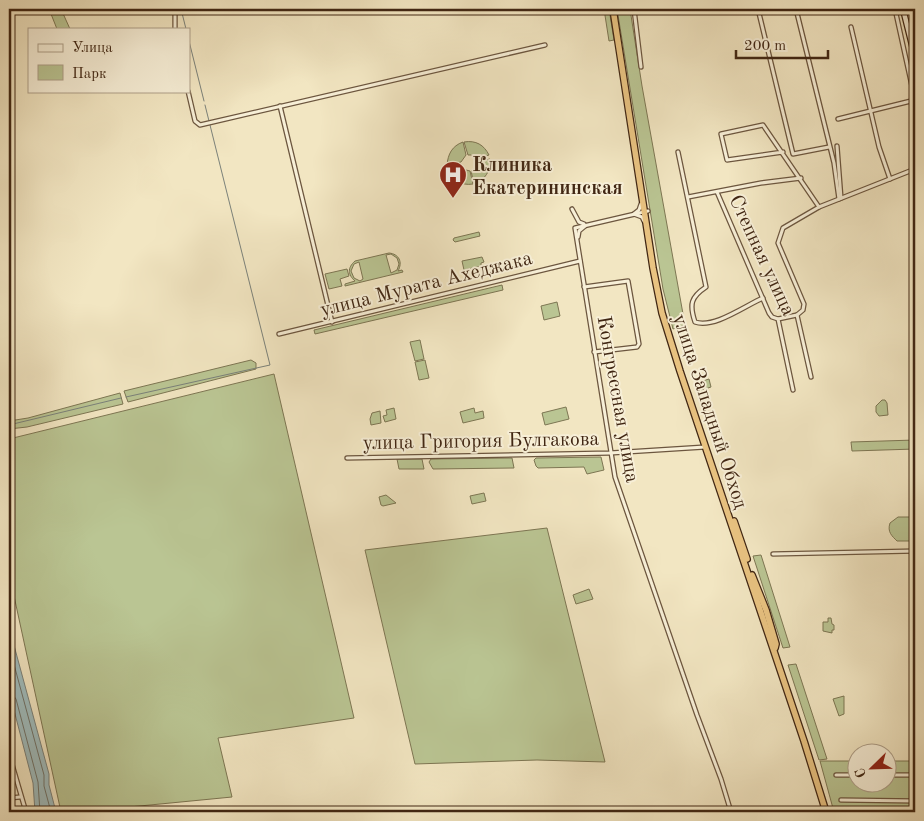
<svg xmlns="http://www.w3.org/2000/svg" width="924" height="821" viewBox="0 0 924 821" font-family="'Old Standard TT',serif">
<rect width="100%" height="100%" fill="#f2e6c2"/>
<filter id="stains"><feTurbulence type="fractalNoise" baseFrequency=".004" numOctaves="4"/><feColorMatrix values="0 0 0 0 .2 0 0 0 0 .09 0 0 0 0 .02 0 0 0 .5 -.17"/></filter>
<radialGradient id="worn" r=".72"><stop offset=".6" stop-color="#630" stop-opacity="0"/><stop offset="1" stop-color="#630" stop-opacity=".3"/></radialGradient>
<!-- green -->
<g fill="#bac593" stroke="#7d7653" fill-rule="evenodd">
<path d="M49 9H61L70 29H57Z"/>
<path d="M604 9H609L614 40 609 41Z"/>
<path d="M617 9H630L642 86 685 325 673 329 663 289Z"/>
<path d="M463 142 466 155 461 162 447 165C448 154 452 146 463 142Z"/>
<path d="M464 142C476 140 484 145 489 155L476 159 471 155H468Z"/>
<path d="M490 159C491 171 485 180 474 184L471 171 475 168 477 162Z"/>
<path d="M461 166 466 170 470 171 473 184C461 186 453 180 448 169Z"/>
<path d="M479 232 480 236 455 242 453 240 454 238Z"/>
<path d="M389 253C399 254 403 262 398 271L402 270 403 272 345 286V284L355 281C348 275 347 268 355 261ZM391 254 397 258 399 264 397 270 391 273 386 255ZM359 262 363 279 360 281 354 278 351 271 354 264Z"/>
<path d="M482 257 484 262 481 263V266L464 270 462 261Z"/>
<path d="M347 269 349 276 340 279 342 286 329 289 325 274Z"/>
<path d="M502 285 503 290 315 334 314 330Z"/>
<path d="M557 302 560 316 544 320 541 306Z"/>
<path d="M420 340 424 359 415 361 410 342Z"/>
<path d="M251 360 256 363V369L128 402 124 391Z"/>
<path d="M425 360 429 378 419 380 415 362Z"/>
<path d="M274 374 354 718 218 738 232 797 78 812H61L9 573V439Z"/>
<path d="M709 379 711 387 699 391 696 383Z"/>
<path d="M120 393 123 404 27 427 9 429V421L28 418Z"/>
<path d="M882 400H885L887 403 888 415 879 416 876 412V406Z"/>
<path d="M566 407 569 419 545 425 542 413Z"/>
<path d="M394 408 396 419 385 422 383 416 387 415 386 410Z"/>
<path d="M474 408 475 413 483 411 484 418 463 423 460 412Z"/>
<path d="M380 411 381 423 371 425 370 419 372 413Z"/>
<path d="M915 440V449L852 451 851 442Z"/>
<path d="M601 457 604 470 587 474 584 467 538 468 536 466 534 460 536 458Z"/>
<path d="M512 458 514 468 433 469 429 462 431 459Z"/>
<path d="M397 459H422L424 469H399Z"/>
<path d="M484 493 486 501 472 504 470 496Z"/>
<path d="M386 495 396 503 383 506 381 505 379 497Z"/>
<path d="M898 517H915V541H897C892 536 887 532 890 523Z"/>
<path d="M547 528 605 762 537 760 415 764 365 550Z"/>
<path d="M761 555 790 647 783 648 753 556Z"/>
<path d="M589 589 593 599 576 604 573 595Z"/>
<path d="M828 618H831L832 624 834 625V630H832V633L823 631V622H828Z"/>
<path d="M796 664 827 759 819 760 788 665Z"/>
<path d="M844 696V714L839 716 833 699Z"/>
<path d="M820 761H856V784H886L887 761H915V812H834Z"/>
</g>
<!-- water -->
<path fill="#a0bdbe" stroke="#7a817a" d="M9 627 49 774V785L56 812H35L33 783 9 691Z"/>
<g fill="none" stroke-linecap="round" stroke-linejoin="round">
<!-- shore -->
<g stroke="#707268" stroke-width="1">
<path d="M9 646 44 775V786L51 812"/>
<path d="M9 695H13L16 699 38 782 40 812"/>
</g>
<!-- stream -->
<g stroke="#7a817a" stroke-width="1">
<path d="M181 9 186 29"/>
<path d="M189 41 204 101"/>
<path d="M126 397 270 365 205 105"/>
<path d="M9 425 121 398"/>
</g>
<defs>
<g id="street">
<path d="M634 9 641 67"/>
<path d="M758 9 793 154 829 147"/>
<path d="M796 9 834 163 839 199"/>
<path d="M895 9 915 100"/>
<path d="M851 27 879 147 890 179"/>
<path d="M175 29V9"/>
<path d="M908 29 915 27"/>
<path d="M188 91 195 121 200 125 545 45"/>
<path d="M280 106 332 322"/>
<path d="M838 119 915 100"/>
<path d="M837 146 841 198"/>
<path d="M678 152 706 287C691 297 689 304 695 322 714 329 746 305 763 298"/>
<path d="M783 152 727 160 721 134 763 125 819 207"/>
<path d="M717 192 769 313 772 317 778 319 793 390"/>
<path d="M688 197 761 183 801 178"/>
<path d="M641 204 639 210 634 214 642 217 644 221"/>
<path d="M572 209 579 222 584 224"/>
<path d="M648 211 575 228 615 477 697 715 721 779 731 812"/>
<path d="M578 237 579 231 585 226"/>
<path d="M584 287 628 281 639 344 637 347 594 352"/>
<path d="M797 315 811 377"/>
<path d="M778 319 797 315 803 310 804 304 778 243 783 228 819 207 915 169"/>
<path d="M279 334 580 261"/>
<path d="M347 458 610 453 705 447"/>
<path d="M773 554 915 551"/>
<path d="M9 754 26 812"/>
<path d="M836 775H856"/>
<path d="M886 775H915"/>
<path d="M9 798 20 797"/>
<path d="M841 800 915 801"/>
</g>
<path id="secondary" d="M903 9 915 57"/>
<g id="highway">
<path d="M613 9 653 268 662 313 680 371 804 741 826 812"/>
<path d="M734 521 747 559"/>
<path d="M752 575 766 610 776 644 775 648"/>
</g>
</defs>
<!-- street casing -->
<use href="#street" stroke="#6c563f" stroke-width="5.5"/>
<!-- secondary casing -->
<use href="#secondary" stroke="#402613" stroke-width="7"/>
<!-- highway casing -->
<use href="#highway" stroke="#402613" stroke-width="8"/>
<!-- street -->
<use href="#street" stroke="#f7efd7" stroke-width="3"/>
<!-- secondary -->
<use href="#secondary" stroke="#f7efd7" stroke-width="4.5"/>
<!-- highway -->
<use href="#highway" stroke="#e9c381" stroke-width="5.5"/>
</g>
<!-- icons -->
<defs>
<symbol id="hospital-pin" viewBox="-11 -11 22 30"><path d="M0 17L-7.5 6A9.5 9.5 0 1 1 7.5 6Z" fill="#8f2418" stroke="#f7efd7"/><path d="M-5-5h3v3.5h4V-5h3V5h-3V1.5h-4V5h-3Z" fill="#fff"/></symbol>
</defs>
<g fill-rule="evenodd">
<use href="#hospital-pin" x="437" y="159" width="32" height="43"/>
</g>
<g text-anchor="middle" stroke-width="4" stroke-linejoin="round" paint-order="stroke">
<!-- poi labels -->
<g font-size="20" font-weight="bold" fill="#402613" stroke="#f7efd7" text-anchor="start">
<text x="472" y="171">Клиника<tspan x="472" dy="23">Екатерининская</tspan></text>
</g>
<!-- street labels -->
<g font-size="20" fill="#402613" stroke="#f7efd7">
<text transform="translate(763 255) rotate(65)" y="7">Степная улица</text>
<text transform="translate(426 283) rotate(-14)" y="7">улица Мурата Ахеджака</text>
<text transform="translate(619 399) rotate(80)" y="7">Конгрессная улица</text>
<text transform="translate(711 411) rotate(72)" y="7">улица Западный Обход</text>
<text transform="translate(481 440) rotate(-1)" y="7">улица Григория Булгакова</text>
</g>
</g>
<!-- margin -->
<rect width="924" height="821" fill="none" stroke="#f2e6c2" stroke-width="30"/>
<rect x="10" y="10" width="904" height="801" fill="none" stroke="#402613" stroke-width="2.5"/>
<rect x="15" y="15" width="894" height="791" fill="none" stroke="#402613"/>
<!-- legend -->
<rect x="28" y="28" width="162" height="65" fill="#f7efd7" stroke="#ae9f89"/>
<rect x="38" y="44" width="25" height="8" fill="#f7efd7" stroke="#ae9f89"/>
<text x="72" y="52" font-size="15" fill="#402613">Улица</text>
<rect x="38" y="65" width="25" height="15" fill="#bac593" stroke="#ae9f89"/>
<text x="72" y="78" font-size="15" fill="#402613">Парк</text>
<!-- north arrow -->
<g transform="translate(872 768) rotate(247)"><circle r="24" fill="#f7efd7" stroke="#ae9f89"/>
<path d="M0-4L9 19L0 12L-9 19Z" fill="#8f2418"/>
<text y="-8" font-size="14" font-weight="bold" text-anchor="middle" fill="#402613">С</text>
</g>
<!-- scale -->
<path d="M736 50v8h92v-8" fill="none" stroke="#402613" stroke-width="2.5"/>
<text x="744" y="50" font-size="15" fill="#402613" stroke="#f7efd7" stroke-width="4" paint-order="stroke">200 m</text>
<rect width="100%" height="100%" filter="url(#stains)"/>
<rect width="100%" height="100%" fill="url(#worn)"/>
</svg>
